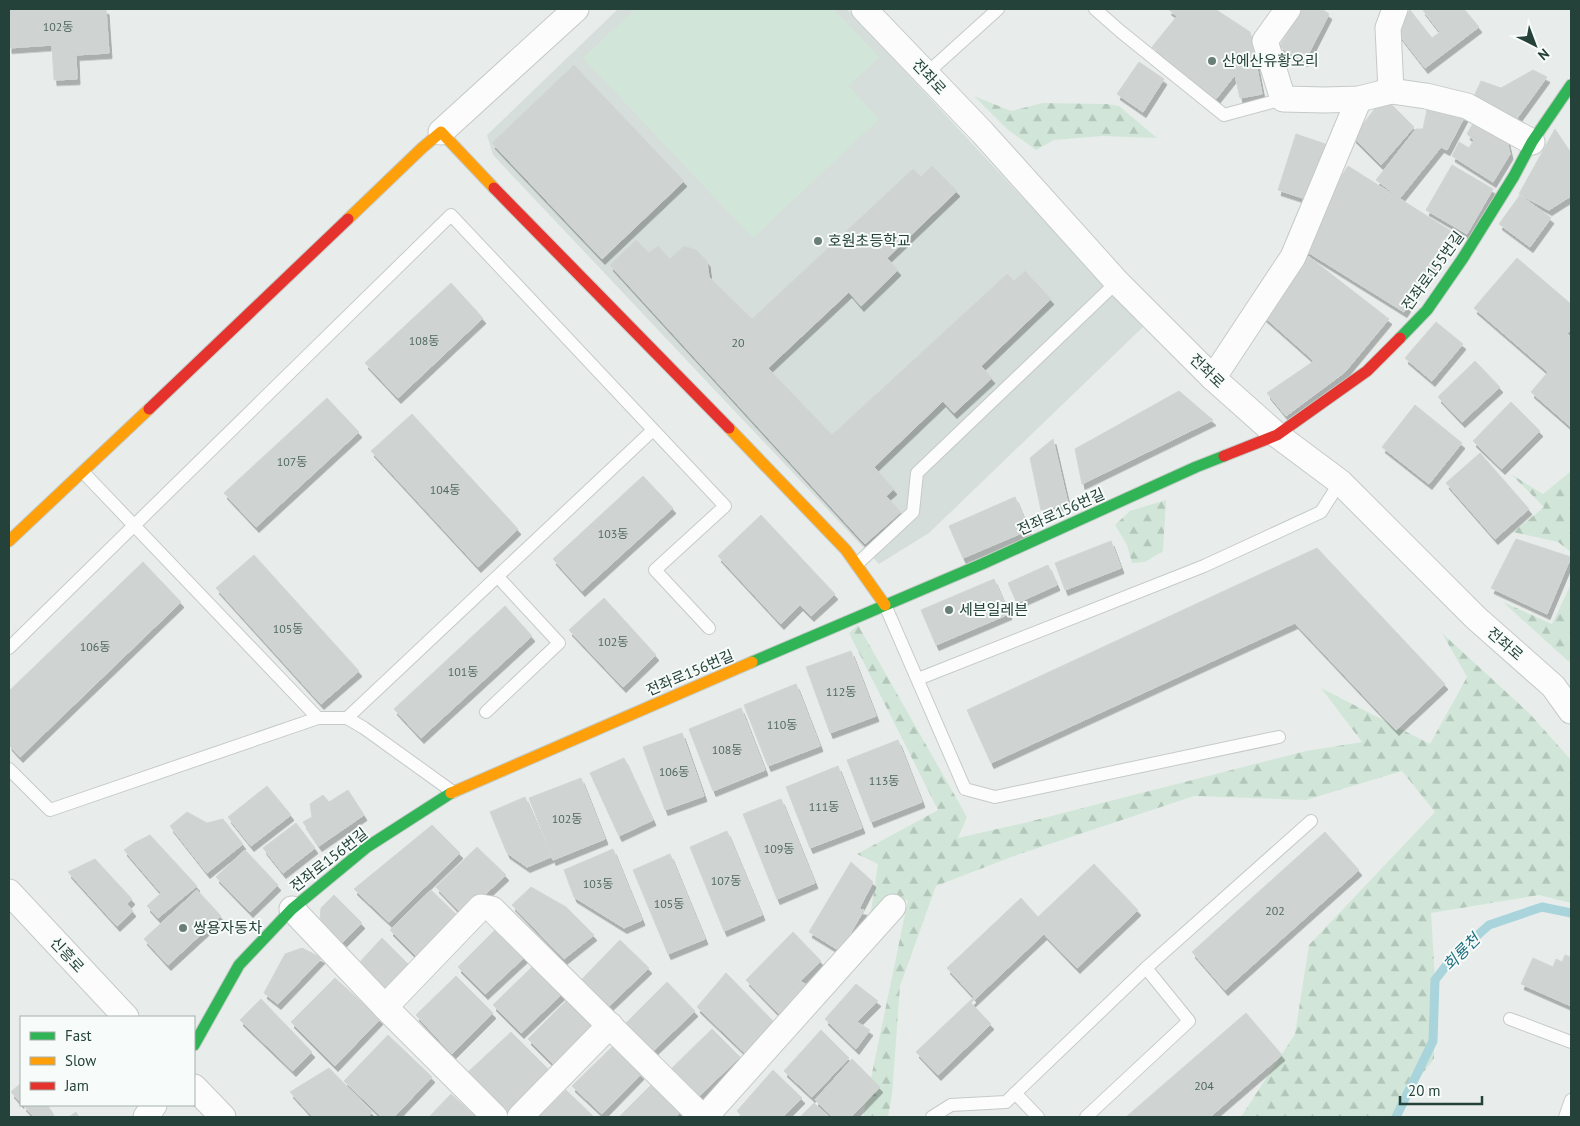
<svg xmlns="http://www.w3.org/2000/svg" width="1580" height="1126" viewBox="0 0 1580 1126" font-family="'PT Sans','Noto Sans KR',sans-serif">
<defs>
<pattern id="forest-firs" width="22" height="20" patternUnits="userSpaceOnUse" patternTransform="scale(1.25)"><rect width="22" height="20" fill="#d1e6d8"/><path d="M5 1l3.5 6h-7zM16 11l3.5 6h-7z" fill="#b3c6ba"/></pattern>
<filter id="shadow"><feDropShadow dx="3" dy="5.5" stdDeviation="0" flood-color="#0004"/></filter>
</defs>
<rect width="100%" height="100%" fill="#e8edeb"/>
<!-- built -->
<path fill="#d6dedb" d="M618 9H847L1143 327 929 533 879 564 493 155 487 135Z"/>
<!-- grass -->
<path fill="#d1e6d8" d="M635 9H833L879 57 848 86 879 119 753 238 583 58Z"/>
<!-- forest -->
<g fill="url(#forest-firs)">
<path d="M974 96 1011 111 1043 103 1107 104 1119 106 1157 138 1102 136 1054 140 1036 150 1007 129Z"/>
<path d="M1571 471V552L1558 542 1513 532 1544 507 1511 474 1543 494Z"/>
<path d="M1166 500 1163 551 1145 562 1132 563 1127 545 1115 525 1130 511Z"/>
<path d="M1571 584V653L1569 662 1503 602 1552 624Z"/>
<path d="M858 625 967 817 958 838 1024 823 1306 751 1362 742 1321 688 1430 744 1467 677 1442 633 1530 714 1571 760V903L1539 895 1431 913 1435 980 1434 1059 1422 1074 1395 1117H1241L1295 1034 1309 945 1435 812 1402 771 1306 800 1194 796 1014 856 936 886 900 986 892 1095 888 1117H863L908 900 871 911 878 864 857 854 938 810 849 633Z"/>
</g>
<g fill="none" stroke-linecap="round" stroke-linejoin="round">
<!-- stream -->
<path stroke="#a9d4db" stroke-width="9" d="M1396 1117 1433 1041 1435 980 1452 958 1489 925 1542 907 1571 913"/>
</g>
<!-- building -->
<g fill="#cfd4d2" stroke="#d1d6d4" filter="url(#shadow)">
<path d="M9 9H106L109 53 76 55 77 79 54 80 52 45 9 48Z"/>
<path d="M1168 9H1215L1250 32 1262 94 1240 98 1235 75 1216 99 1152 47 1177 16Z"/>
<path d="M1302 9H1322L1329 14 1305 61 1279 47Z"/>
<path d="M1422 9H1464L1479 27 1425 68 1397 32 1410 10 1432 38 1440 32Z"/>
<path d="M1139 62 1164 79 1143 112 1117 94Z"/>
<path d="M574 65 684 181 602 259 492 143Z"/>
<path d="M1533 70 1547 77 1513 124 1472 101 1481 81 1501 88Z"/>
<path d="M1384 97 1414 127 1381 165 1353 137Z"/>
<path d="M1428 105 1465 116 1447 150 1441 147 1400 198 1376 180 1416 129H1423Z"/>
<path d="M1478 115 1505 132 1510 154 1493 182 1452 156 1459 142 1469 148 1474 140 1467 134Z"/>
<path d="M1555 129 1571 153V196L1549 210 1519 194Z"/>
<path d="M1296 134 1331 146 1312 201 1278 190Z"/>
<path d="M1452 165 1493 189 1467 234 1426 210Z"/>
<path d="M932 166 957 191 887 258 898 270 861 306 849 292 768 368 832 435 1007 274 1014 281 1025 271 1051 299 981 366 992 378 954 413 943 401 874 467 894 489 886 496 901 512 865 544 610 265 636 240 649 253 658 246 670 259 684 246 696 250 707 261 709 277 752 319 913 169 921 177Z"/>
<path d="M1348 166 1454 233 1404 312 1298 246Z"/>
<path d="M1520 195 1551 218 1530 247 1499 224Z"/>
<path d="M1304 253 1389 319 1345 372 1286 416 1267 393 1314 361 1260 313Z"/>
<path d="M1517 258 1571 304V328L1567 334 1571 337V427L1531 392 1548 372 1474 308Z"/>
<path d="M451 283 483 318 398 398 365 363Z"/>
<path d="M1436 322 1463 344 1432 381 1405 358Z"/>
<path d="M1475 361 1500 387 1462 422 1438 397Z"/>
<path d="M1179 391 1213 420 1082 484 1075 449Z"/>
<path d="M327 398 359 432 256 527 224 493Z"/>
<path d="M1511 402 1540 431 1502 469 1473 441Z"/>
<path d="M1415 405 1462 443 1429 484 1382 447Z"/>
<path d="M412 414 518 529 478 567 371 451Z"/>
<path d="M1053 439 1068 504 1041 510 1030 458Z"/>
<path d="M1480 453 1529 509 1495 539 1446 483Z"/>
<path d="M643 476 673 508 582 591 553 559Z"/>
<path d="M1015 497 1029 530 963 558 949 526Z"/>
<path d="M761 515 835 594 811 616 800 605 781 624 718 556Z"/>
<path d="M1516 539 1571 557 1547 614 1491 588Z"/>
<path d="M1111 541 1121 568 1065 590 1055 563Z"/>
<path d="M1317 548 1445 684 1396 730 1295 623 991 763 967 710Z"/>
<path d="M254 555 359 671 321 704 216 588Z"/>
<path d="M143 562 181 602 20 757 9 745V691Z"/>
<path d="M1048 565 1057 585 1017 603 1008 583Z"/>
<path d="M994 579 1009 614 936 645 921 610Z"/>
<path d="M604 598 656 655 623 687 569 630Z"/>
<path d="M505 606 532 636 421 738 394 709Z"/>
<path d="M851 651 876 716 830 733 806 667Z"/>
<path d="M796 684 820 746 768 766 744 705Z"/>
<path d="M741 708 765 770 713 791 689 729Z"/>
<path d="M682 733 704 796 665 810 643 747Z"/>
<path d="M898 740 922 802 871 822 847 760Z"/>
<path d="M624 758 653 820 619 836 590 773Z"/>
<path d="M838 766 862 828 810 848 786 787Z"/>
<path d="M581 778 605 839 553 860 529 798Z"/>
<path d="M267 786 291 815 251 846 228 817Z"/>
<path d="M348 790 364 815 319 846 303 822 312 817 310 804 323 795 329 802Z"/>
<path d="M525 797 551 857 527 867 507 853 490 812Z"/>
<path d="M781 799 815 883 777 899 743 814Z"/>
<path d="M187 812 207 823 223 819 243 844 207 873 170 826Z"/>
<path d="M296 823 315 848 283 873 263 848Z"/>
<path d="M432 825 460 853 389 922 354 889Z"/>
<path d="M727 831 762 915 724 931 690 847Z"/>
<path d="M1325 832 1359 870 1225 990 1192 952Z"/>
<path d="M150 835 197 886 158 918 147 906 161 893 124 850 134 843Z"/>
<path d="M477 847 506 875 463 915 436 887Z"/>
<path d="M613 849 642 920 624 928 574 897 564 870Z"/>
<path d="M245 850 278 885 250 912 216 877Z"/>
<path d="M670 854 705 939 668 954 633 870Z"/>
<path d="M95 859 132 899 127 904 133 911 117 926 68 872Z"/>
<path d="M851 862 873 882 859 909 864 910 840 951 809 932Z"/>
<path d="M1094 864 1138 910 1077 968 1044 934 971 1003 991 1024 938 1075 916 1052 974 997 947 968 1021 898 1038 917Z"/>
<path d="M531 887 566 907 594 935 564 959 512 905Z"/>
<path d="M197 890 221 916 168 965 144 939Z"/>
<path d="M431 890 460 918 418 958 390 930Z"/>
<path d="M334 895 362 923 340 945 320 921 321 908Z"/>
<path d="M499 926 527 955 485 994 458 967Z"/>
<path d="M793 932 821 961 800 981 813 989 781 1016 746 980Z"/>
<path d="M382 938 410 966 385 994 358 964Z"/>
<path d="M620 940 649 968 607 1008 580 981Z"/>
<path d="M302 948 322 958 278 1004 264 993 285 954Z"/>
<path d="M1565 955 1571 957V1006L1521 984 1533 958 1553 967 1556 959 1562 962Z"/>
<path d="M534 965 563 993 521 1033 493 1005Z"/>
<path d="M726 973 775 1023 745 1053 697 1007Z"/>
<path d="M456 976 493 1013 452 1054 416 1015Z"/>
<path d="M335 978 380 1019 335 1066 291 1022Z"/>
<path d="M667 982 695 1011 653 1051 626 1023Z"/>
<path d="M856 984 878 1001 857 1022 870 1030 856 1049 825 1019Z"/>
<path d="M569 998 598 1027 556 1067 528 1039Z"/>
<path d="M261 999 312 1052 293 1071 240 1020Z"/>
<path d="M1246 1013 1282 1055 1210 1117H1126Z"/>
<path d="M712 1029 740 1057 698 1097 671 1069Z"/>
<path d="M821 1030 849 1058 812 1097 784 1071Z"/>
<path d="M511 1032 552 1073 510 1113 467 1073Z"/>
<path d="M388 1035 432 1077 394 1117H382L344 1081Z"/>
<path d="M613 1046 641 1074 602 1114 572 1086Z"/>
<path d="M852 1059 880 1087 851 1117H833L815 1100Z"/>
<path d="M329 1068 372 1112 368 1117H313L290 1092Z"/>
<path d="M773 1070 802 1098 783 1117H743L737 1111Z"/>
<path d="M21 1083V1103L11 1092Z"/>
<path d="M653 1083 681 1111 676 1117H619Z"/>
<path d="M566 1090 594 1117H539Z"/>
<path d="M451 1094 476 1117H429Z"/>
<path d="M814 1103 828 1117H800Z"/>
<path d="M23 1105H48L54 1117H34Z"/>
<path d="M76 1112 79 1117H69Z"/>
</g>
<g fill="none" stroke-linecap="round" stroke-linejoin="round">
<defs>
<g id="lane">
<path d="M1095 9 1120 31 1224 115 1283 99"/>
<path d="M926 74 998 9"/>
<path d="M83 472 318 718"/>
<path d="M857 564 913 512 917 473 1117 282"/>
<path d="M885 605 965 789 995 797 1279 737"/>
<path d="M9 648 451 215 725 506 655 570 709 628"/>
<path d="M918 679 1204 566 1321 512 1340 482"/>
<path d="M486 712 559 643 498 577"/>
<path d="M347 718 653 430"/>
<path d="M9 769 50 810 318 718H347L364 728 453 792"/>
<path d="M1510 1019 1571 1042"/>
<path d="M1015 1093 1038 1117"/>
<path d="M932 1117 951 1105 1006 1102 1146 968 1311 821"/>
<path d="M1086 1117 1189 1021 1146 968"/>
<path d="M1565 1117 1571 1100"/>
</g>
<g id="street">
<path d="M864 9 982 132 1117 282 1213 378 1277 435 1340 482 1476 618 1553 686 1571 711"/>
<path d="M1288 9 1265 41 1283 99 1325 100 1359 99 1391 91 1426 96 1467 106 1532 142"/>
<path d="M1391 91 1388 28 1395 9"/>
<path d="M441 132 576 9"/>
<path d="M1213 378 1293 257 1359 99"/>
<path d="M9 892 126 1017"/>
<path d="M292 909 385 1007 495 1117"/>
<path d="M385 1007 481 907 492 909 702 1117"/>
<path d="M194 1087 223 1117"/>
<path d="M146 1117 154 1105"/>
<path d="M520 1117 610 1025"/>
<path d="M705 1117 893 907"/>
</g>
<g id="fast">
<path d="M1400 338 1427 310 1463 258 1514 176 1532 142 1571 85"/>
<path d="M752 662 982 564 1196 467 1224 456"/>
<path d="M194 1045 239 965 292 909 367 847 451 793"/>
</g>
<g id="slow">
<path d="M348 219 422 148 441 132 494 188"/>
<path d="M729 428 846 550 885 605"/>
<path d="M9 541 149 409"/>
<path d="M451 793 752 662"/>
</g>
<g id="jam">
<path d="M494 188 729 428"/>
<path d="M149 409 348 219"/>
<path d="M1224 456 1277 435 1367 371 1400 338"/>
</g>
</defs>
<!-- lane casing -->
<use href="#lane" stroke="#c5cac8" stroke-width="14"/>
<!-- street casing -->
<use href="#street" stroke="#c5cac8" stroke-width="27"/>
<!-- fast casing -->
<use href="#fast" stroke="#c3cbc8" stroke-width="13"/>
<!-- slow casing -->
<use href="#slow" stroke="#c3cbc8" stroke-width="13"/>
<!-- jam casing -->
<use href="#jam" stroke="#c3cbc8" stroke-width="13"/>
<!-- lane -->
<use href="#lane" stroke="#fcfcfc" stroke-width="12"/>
<!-- street -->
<use href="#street" stroke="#fcfcfc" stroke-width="25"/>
<!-- fast -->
<use href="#fast" stroke="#30b455" stroke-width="11"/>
<!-- slow -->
<use href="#slow" stroke="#ff9f0a" stroke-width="11"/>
<!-- jam -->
<use href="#jam" stroke="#e5322d" stroke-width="11"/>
</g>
<!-- markers -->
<g fill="#697e78" stroke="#f7fbf9" stroke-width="2">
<circle cx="1212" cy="61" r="5"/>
<circle cx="818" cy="241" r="5"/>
<circle cx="949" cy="610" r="5"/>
<circle cx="183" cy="928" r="5"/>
</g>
<g text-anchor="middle" stroke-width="4" stroke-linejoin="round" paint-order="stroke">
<!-- number labels -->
<g font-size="12" fill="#506761">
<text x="58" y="31">102동</text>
<text x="424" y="345">108동</text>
<text x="738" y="347">20</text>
<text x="292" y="466">107동</text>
<text x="445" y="494">104동</text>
<text x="613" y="538">103동</text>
<text x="288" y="633">105동</text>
<text x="613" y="646">102동</text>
<text x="95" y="651">106동</text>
<text x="463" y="676">101동</text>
<text x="841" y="696">112동</text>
<text x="782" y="729">110동</text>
<text x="727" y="754">108동</text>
<text x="674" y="776">106동</text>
<text x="884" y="785">113동</text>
<text x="824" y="811">111동</text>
<text x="567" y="823">102동</text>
<text x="779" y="853">109동</text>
<text x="726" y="885">107동</text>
<text x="598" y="888">103동</text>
<text x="669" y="908">105동</text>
<text x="1275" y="915">202</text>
<text x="1204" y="1090">204</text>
</g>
<!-- poi labels -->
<g font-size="15" fill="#24423a" stroke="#f7fbf9" text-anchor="start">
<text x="1222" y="66">산에산유황오리</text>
<text x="828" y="246">호원초등학교</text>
<text x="959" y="615">세븐일레븐</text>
<text x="193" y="933">쌍용자동차</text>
</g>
<!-- street labels -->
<g font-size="15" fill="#24423a" stroke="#f7fbf9">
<text transform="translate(929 77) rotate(47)" y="5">전좌로</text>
<text transform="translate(1433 271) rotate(-54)" y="5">전좌로155번길</text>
<text transform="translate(1207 371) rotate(44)" y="5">전좌로</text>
<text transform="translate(1061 512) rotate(-24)" y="5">전좌로156번길</text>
<text transform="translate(1505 644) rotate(41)" y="5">전좌로</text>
<text transform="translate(690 673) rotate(-23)" y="5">전좌로156번길</text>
<text transform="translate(329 860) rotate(-38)" y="5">전좌로156번길</text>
<text transform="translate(67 955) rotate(47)" y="5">신흥로</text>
</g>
<!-- water labels -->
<g font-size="16" font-style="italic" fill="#1c6f80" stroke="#f7fbf9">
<text transform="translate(1461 952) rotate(-45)" y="6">회룡천</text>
</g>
</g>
<!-- border -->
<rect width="1580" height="1126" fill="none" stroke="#24423a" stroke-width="20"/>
<!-- legend -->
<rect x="20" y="1016" width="175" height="90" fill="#f7fbf9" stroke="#a3b1ad"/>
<rect x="30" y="1032" width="25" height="8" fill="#30b455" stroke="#a3b1ad"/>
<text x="65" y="1041" font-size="15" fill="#24423a">Fast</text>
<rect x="30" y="1057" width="25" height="8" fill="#ff9f0a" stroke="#a3b1ad"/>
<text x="65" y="1066" font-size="15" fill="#24423a">Slow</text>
<rect x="30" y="1082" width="25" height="8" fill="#e5322d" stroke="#a3b1ad"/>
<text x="65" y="1091" font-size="15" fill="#24423a">Jam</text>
<!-- north arrow -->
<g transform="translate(1535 45) rotate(138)" stroke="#f7fbf9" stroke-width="4" paint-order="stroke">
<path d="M0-4L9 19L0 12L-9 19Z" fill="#24423a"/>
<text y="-8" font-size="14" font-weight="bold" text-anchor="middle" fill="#24423a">N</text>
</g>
<!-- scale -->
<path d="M1400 1096v8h82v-8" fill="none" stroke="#24423a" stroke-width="2.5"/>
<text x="1408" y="1096" font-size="15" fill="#24423a" stroke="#f7fbf9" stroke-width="4" paint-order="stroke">20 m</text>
</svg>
